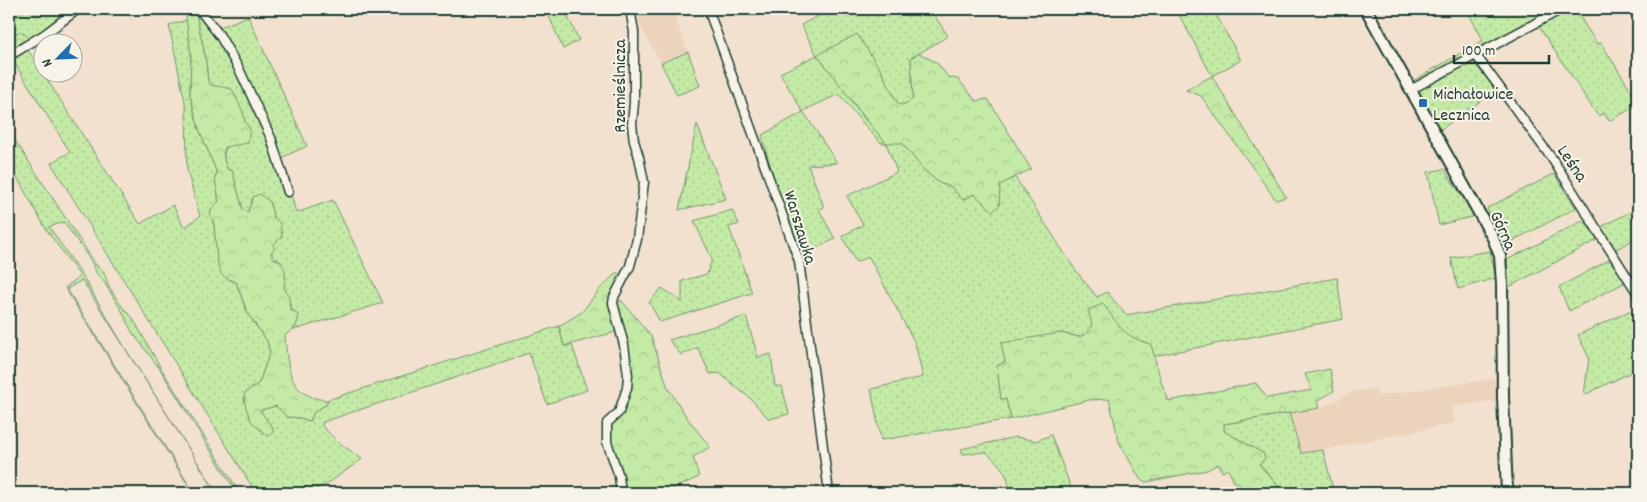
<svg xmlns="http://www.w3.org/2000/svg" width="1647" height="502" viewBox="0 0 1647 502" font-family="Dekko,sans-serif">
<defs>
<pattern id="grass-dots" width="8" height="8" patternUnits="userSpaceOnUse" patternTransform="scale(1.25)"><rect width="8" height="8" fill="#c4eba6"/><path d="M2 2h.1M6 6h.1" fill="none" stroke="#a8ca90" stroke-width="1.8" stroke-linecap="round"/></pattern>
<pattern id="forest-crowns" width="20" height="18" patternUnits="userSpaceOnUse" patternTransform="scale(1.25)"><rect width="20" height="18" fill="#c4eba6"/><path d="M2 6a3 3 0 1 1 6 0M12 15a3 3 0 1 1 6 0" fill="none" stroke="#a8ca90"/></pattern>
</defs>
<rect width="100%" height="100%" fill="#f1e1ce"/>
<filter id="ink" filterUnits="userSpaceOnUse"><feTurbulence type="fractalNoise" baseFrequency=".02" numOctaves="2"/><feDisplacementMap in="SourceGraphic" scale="10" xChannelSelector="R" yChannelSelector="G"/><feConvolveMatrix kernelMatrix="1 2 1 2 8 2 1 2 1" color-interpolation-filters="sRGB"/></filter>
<g filter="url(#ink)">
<!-- built -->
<g fill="#ecd4bc">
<path d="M656 9H672L688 52 661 63 635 17Z"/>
<path d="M1498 378 1501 413 1498 406 1491 401 1451 407 1455 423 1323 450 1301 453 1289 413 1319 408 1353 392 1375 388 1377 396Z"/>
</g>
<!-- grass -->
<g fill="url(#grass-dots)" stroke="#72946d">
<path d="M12 9H72L30 39 9 34V19Z"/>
<path d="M195 9 216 34 234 64 268 138 291 194 296 213 333 200 383 303 294 330 299 317C288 308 290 299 284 287L285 279 280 261 273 258 271 253 273 217 270 202 253 197 248 212 243 210 232 171 228 170C216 147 233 141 250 129L245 122 243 112 211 85 208 81 205 55Z"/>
<path d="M546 9H564L579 40 563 49Z"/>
<path d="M831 9H930L948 36 911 58 913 99 903 105 898 104 880 69 844 90 865 120 902 143 923 169 939 183 950 186 963 200 974 194 999 206V185L1015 177 1076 271 1097 297 1107 292 1126 315 1337 278 1343 319 1154 356 1150 344 1092 324 1088 333 1079 337 1060 333 997 366 1001 399H1006L1011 419 881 440 871 389 923 377 915 343 869 257 856 262 842 236 863 225 847 196 897 172 886 143H881L861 121 839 94 803 111 837 163 808 165 824 207 819 210 835 239 804 254C785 216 772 176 762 135L803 112 780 73 817 55 801 25Z"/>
<path d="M1176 9H1213L1241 60 1212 76Z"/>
<path d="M1474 9H1555L1415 83 1413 81 1483 40 1468 12Z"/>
<path d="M1570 9H1575L1597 44 1601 43 1634 95 1638 94V105L1609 121 1604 113 1598 116 1539 27Z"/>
<path d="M248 16 307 146 281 158 218 28Z"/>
<path d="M187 20 191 55 190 95 199 129 217 173 215 178 219 201 212 208 210 213 214 224 217 260 226 278 236 282 248 314 267 341 270 352 259 383 246 393 244 398 273 428 260 412 261 410 276 406 287 417 300 418 310 421 314 412 327 404V400L559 326 564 346 572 345 587 390 547 404 529 353 323 422 322 426 338 442 362 459 327 484 307 493H256L51 163 70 152 12 59 28 50 140 224 173 205 184 228 200 216 187 170 186 107 169 25Z"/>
<path d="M688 52 700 86 677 95 661 63Z"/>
<path d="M1472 60 1496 90 1440 130 1416 89Z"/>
<path d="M697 124 726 199 679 210Z"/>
<path d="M9 131 96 265C106 272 104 274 108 284 114 296 123 309 132 317L162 370 240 493H237L160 369 132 332 122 311 104 282 97 274 91 261 64 222 49 227 82 275 125 348 217 493 82 280 67 289 194 493H193L65 288 80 276 46 229 9 163Z"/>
<path d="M1444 169 1475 216 1439 225 1428 172Z"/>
<path d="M1554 174 1576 208 1503 246 1487 208Z"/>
<path d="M1638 208V237L1615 250 1601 227Z"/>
<path d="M732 210 739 224 729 227 752 293 660 322 649 302 662 288 682 302V281L707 274 712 259 694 221Z"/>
<path d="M1584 220 1597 240 1507 288V260Z"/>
<path d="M1490 251 1496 278 1458 289 1451 258Z"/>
<path d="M1609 260 1626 282 1569 311 1559 287Z"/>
<path d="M1638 307V369L1584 395 1589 358 1578 335Z"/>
<path d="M746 316 758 357 771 354 775 386H782L789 414 769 419 751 399 719 373 710 374 698 348 681 355 669 340Z"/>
<path d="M1289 413 1301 453 1323 450 1334 493H1284L1259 463 1264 454 1224 431V424Z"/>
<path d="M1051 435 1073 493H1009C1011 475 998 463 986 452L963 454 961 449 1016 437 1036 441Z"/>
</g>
<!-- forest -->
<g fill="url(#forest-crowns)" stroke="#72946d">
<path d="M185 9H195L205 55 208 81 211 85 232 89 243 112 245 122 250 129 248 143 225 147C222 154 224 163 228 170H232L243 210 248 212 253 197 260 194 270 202 273 217 280 223 282 236 274 244V249L271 253 273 258C286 263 287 274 284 287L289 297 290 310 297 313C301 323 293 330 285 335 288 367 287 397 327 400V404L314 412 310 421 300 418 287 417 276 406 261 410V412L273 428V433L267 436 251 421 246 408 244 398 245 393 259 383 270 352 267 341 248 314 236 282 226 278 221 274 217 260 214 224 210 213 212 208 219 201 215 178 217 173 199 129 190 95 191 55Z"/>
<path d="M21 31 30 39 9 50V34L11 36Z"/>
<path d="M857 34 880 69 898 104 903 105 913 99 911 58 919 53 937 63 948 77 958 79 976 101 988 99 1031 169 1000 185 999 206 993 211 974 194 963 200 950 186 939 183 923 169 902 143H886C861 115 840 84 817 55Z"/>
<path d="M1212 76 1286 197 1276 200 1201 96 1186 90Z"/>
<path d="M617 272 622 278 612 296 619 331 564 346 559 326 582 312 598 291Z"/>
<path d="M621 300 651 336 668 388 688 419 710 447 693 457 699 477 663 493H625L608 426 630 388 617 306Z"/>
<path d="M1103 304C1119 325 1122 336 1150 344L1152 348 1162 385 1169 401 1256 383 1267 398 1312 390 1305 374 1330 369 1334 391 1317 401 1319 408 1224 424V431L1264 454 1265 459 1259 464 1284 493H1244L1238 482H1234L1228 469 1222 472 1218 464 1207 470 1146 482 1140 479 1119 442 1109 399 1089 400 1011 419 1006 399H1001L997 366 1005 362 1001 343 1060 333 1079 337 1088 333 1092 324 1088 310Z"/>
</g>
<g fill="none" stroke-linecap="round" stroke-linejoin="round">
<defs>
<g id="minor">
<path d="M199 9 220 36 240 71 271 138 288 192"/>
<path d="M708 9 799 261 829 493"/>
<path d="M1475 54 1553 160 1638 294"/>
<path d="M9 56 45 34 78 9"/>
<path d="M1410 90 1562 9"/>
<path d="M621 493 619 476 607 442V423L619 412 627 388 628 375 624 345 613 303 614 297 630 266 637 239 644 182 639 157 634 141 632 124 634 103V32L630 9"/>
</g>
<path id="tertiary" d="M1366 9 1493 238 1500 256 1502 284 1503 397 1507 493"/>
</defs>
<!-- minor casing -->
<use href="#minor" stroke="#1f3d34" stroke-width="11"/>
<!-- tertiary casing -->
<use href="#tertiary" stroke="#1f3d34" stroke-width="14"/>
<!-- minor -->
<use href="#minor" stroke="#f7f3e8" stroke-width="8"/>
<!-- tertiary -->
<use href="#tertiary" stroke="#f7f3e8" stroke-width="10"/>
</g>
</g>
<!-- markers -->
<rect fill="#1f6fb2" stroke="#f7f3e8" stroke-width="2" x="1418" y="98" width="10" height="10" rx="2.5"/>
<g text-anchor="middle" stroke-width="4" stroke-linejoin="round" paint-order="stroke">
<!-- street labels -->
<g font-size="18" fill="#1f3d34" stroke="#f7f3e8">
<text transform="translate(619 86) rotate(-90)" y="6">Rzemieślnicza</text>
<text transform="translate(1573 163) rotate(56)" y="6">Leśna</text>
<text transform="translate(801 227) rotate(73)" y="6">Warszawka</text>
<text transform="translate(1504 230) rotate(66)" y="6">Górna</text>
</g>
<!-- poi labels -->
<g font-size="18" fill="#1f3d34" stroke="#f7f3e8" text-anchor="start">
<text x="1433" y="99">Michałowice<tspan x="1433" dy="21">Lecznica</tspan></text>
</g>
</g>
<!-- margin -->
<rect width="1647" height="502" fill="none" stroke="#f7f3e8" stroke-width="30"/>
<rect x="15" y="15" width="1617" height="472" fill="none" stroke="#1f3d34" stroke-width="2" filter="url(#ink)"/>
<!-- north arrow -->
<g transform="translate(58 58) rotate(246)"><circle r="24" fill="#f7f3e8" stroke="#a1aaa0"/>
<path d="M0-4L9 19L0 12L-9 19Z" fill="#1f6fb2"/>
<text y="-8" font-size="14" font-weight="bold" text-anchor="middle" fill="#1f3d34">N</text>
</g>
<!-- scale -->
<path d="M1454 55v8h95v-8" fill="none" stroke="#1f3d34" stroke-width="2.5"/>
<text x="1462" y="55" font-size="15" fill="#1f3d34" stroke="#f7f3e8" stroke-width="4" paint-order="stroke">100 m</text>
</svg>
